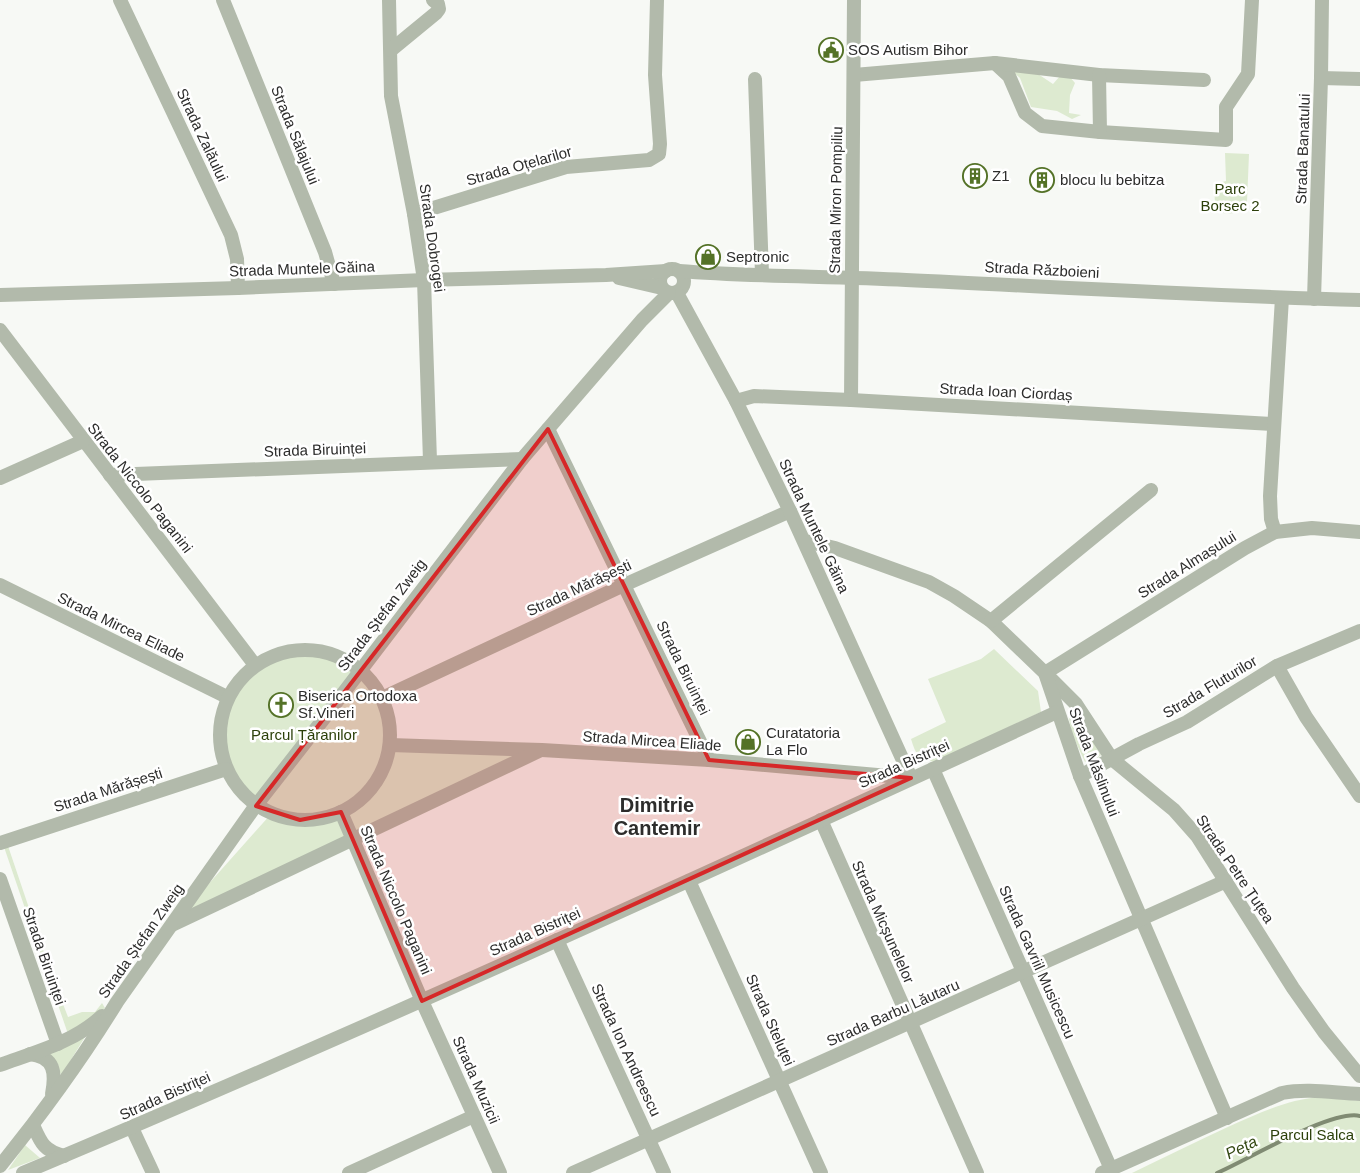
<svg xmlns="http://www.w3.org/2000/svg" width="1360" height="1173" viewBox="0 0 1360 1173" font-family="Arial,sans-serif">
<rect width="100%" height="100%" fill="#f7f9f5"/>
<!-- green -->
<g fill="#ddead0">
<path d="M1012 71 1035 72 1053 84 1060 76H1069L1075 83 1070 95 1069 113 1081 115 1072 119 1057 111 1031 107 1020 78Z"/>
<path d="M1225 153 1249 154 1247 202C1241 214 1234 214 1222 213 1213 205 1213 194 1218 183L1226 181Z"/>
<path d="M308 649C316 650 324 651 331 653 361 662 385 690 390 721 391 729 390 737 390 745L542 750 172 925 271 814C256 805 243 796 233 782 204 739 223 675 271 656 283 651 295 650 308 649Z"/>
<path d="M994 649 1038 691 1041 712 935 762C918 759 916 755 911 739L946 722 928 679 981 659Z"/>
<path d="M1069 712 1077 714 1101 755 1094 761 1085 762C1078 746 1068 730 1069 712Z"/>
<path d="M8 846 51 973 68 1017 82 1012H95L102 1003 105 1008 84 1027 68 1034 4 847Z"/>
<path d="M88 1032 61 1076 58 1064 48 1053Z"/>
<path d="M1321 1097 1360 1101V1173H1132C1165 1157 1197 1141 1230 1126 1260 1113 1288 1099 1321 1097Z"/>
<path d="M25 1145 40 1158 8 1170Z"/>
</g>
<g fill="none" stroke-linecap="round" stroke-linejoin="round">
<!-- stream -->
<path stroke="#808b73" stroke-width="4" d="M1217 1173C1247 1160 1332 1109 1360 1116"/>
<!-- minor -->
<g stroke="#b2baab" stroke-width="14">
<path d="M120 0 231 235 237 259 238 288"/>
<path d="M223 0 325 252 334 284"/>
<path d="M389 0 391 96 414 214 424 280 430 461"/>
<path d="M391 50 436 13 439 9 438 4 433 0"/>
<path d="M995 63 1009 76 1025 113 1042 126 1100 132 1226 140V107L1248 74 1252 0"/>
<path d="M854 75 995 63 1099 75 1204 80"/>
<path d="M1099 75 1100 132"/>
<path d="M1321 78 1360 79"/>
<path d="M755 79 762 274"/>
<path d="M414 214 566 167 649 160 659 154 660 144 655 75 657 0"/>
<circle cx="672" cy="281" r="12"/>
<path d="M679 271C754 277 830 276 906 280 1057 287 1209 296 1360 300"/>
<path d="M619 278 662 288"/>
<path d="M0 295 238 288 424 280 606 275 666 271"/>
<path d="M1314 299 1321 78 1322 0"/>
<path d="M0 330 255 665"/>
<path d="M851 400 854 0"/>
<path d="M736 401 754 396 851 400 1274 424"/>
<path d="M548 429 709 760"/>
<path d="M110 475 522 459"/>
<path d="M0 478 83 441"/>
<path d="M1275 532 1271 519 1270 496 1282 298"/>
<path d="M1360 532 1312 528 1275 532 1245 548 1045 673 1076 704 1112 759 1174 810 1197 836 1293 988 1324 1032 1360 1076"/>
<path d="M805 541 835 548 929 582 954 596 991 621 1045 673 1080 776 1227 1118"/>
<path d="M0 585 227 697"/>
<path d="M991 621 1151 490"/>
<circle cx="305" cy="735" r="85"/>
<path d="M1277 666 1306 717 1360 796"/>
<path d="M382 698 624 585 790 511"/>
<path d="M390 745 542 750 709 760 911 778 790 511 736 401 677 293"/>
<path d="M933 769 1111 1169"/>
<path d="M1080 776 1139 744 1187 722 1277 666 1360 631"/>
<path d="M341 812 422 1001 500 1173"/>
<path d="M821 820 977 1173"/>
<path d="M0 843 226 769"/>
<path d="M0 879 58 1044"/>
<path d="M689 881 821 1173"/>
<path d="M172 925 539 751"/>
<path d="M557 940 664 1173"/>
<path d="M30 1054C55 1057 56 1073 52 1094"/>
<path d="M0 1065C36 1052 74 1042 102 1016"/>
<path d="M33 1125C41 1143 44 1151 64 1156"/>
<path d="M132 1128 153 1173"/>
<path d="M0 1166C42 1114 82 1059 117 1002L254 808 322 721 522 459 642 320 669 293"/>
<path d="M23 1173C371 1027 714 870 1057 712"/>
<path d="M349 1173 474 1116"/>
<path d="M573 1173 1226 881"/>
<path d="M1102 1173 1282 1093C1308 1088 1334 1093 1360 1094"/>
</g>
</g>
<!-- marked area -->
<path fill="#d62828" fill-opacity="0.2" stroke="#d62828" stroke-width="4" stroke-linejoin="round" d="M548 429 709 760 911 778 422 1001 341 812 300 820 256 806Z"/>
<!-- icons -->
<defs>
<symbol id="civic-ring" viewBox="-11 -11 22 22"><circle r="9.5" fill="#fff" stroke="#547227" stroke-width="1.5"/><path d="M-.6-6.5H3V-4.5H.6V-3L4-1V1h2V6H-6V1h2V-1L-.6-3ZM-1.2 2.5V6h2.4V2.5Z" fill="#547227"/></symbol>
<symbol id="building-ring" viewBox="-11 -11 22 22"><circle r="9.5" fill="#fff" stroke="#547227" stroke-width="1.5"/><path d="M-4-6H4V6H1V3H-1V6H-4ZM-2.5-4.3h1.7v1.8h-1.7ZM.8-4.3h1.7v1.8H.8ZM-2.5-1h1.7V.8h-1.7ZM.8-1h1.7V.8H.8Z" fill="#547227"/></symbol>
<symbol id="shop-ring" viewBox="-11 -11 22 22"><circle r="9.5" fill="#fff" stroke="#547227" stroke-width="1.5"/><path d="M-5-2.5h2.3a2.7 3.5 0 0 1 5.4 0H5L5.5 6h-11ZM-1.5-2.5h3a1.5 2.3 0 0 0-3 0Z" fill="#547227"/></symbol>
<symbol id="church-ring" viewBox="-11 -11 22 22"><circle r="9.5" fill="#fff" stroke="#547227" stroke-width="1.5"/><path d="M-1.2-6h2.4v3.5h3.3v2.4h-3.3V6h-2.4V-.1h-3.3v-2.4h3.3Z" fill="#547227"/></symbol>
</defs>
<g fill-rule="evenodd">
<use href="#civic-ring" x="817" y="36" width="28" height="28"/>
<use href="#building-ring" x="961" y="162" width="28" height="28"/>
<use href="#building-ring" x="1028" y="166" width="28" height="28"/>
<use href="#shop-ring" x="694" y="243" width="28" height="28"/>
<use href="#church-ring" x="267" y="691" width="28" height="28"/>
<use href="#shop-ring" x="734" y="728" width="28" height="28"/>
</g>
<g text-anchor="middle" stroke-width="5" stroke-linejoin="round" paint-order="stroke">
<!-- poi labels -->
<g font-size="15" fill="#2d2d2c" stroke="#fff" text-anchor="start">
<text x="848" y="55">SOS Autism Bihor</text>
<text x="992" y="181">Z1</text>
<text x="1060" y="185">blocu lu bebitza</text>
<text x="726" y="262">Septronic</text>
<text x="298" y="701">Biserica Ortodoxa<tspan x="298" dy="17">Sf.Vineri</tspan></text>
<text x="766" y="738">Curatatoria<tspan x="766" dy="17">La Flo</tspan></text>
</g>
<!-- street labels -->
<g font-size="15" fill="#2d2d2c" stroke="#fff">
<text transform="translate(202 135) rotate(65)" y="5">Strada Zalăului</text>
<text transform="translate(295 135) rotate(68)" y="5">Strada Sălajului</text>
<text transform="translate(1303 149) rotate(-88)" y="5">Strada Banatului</text>
<text transform="translate(519 166) rotate(-16)" y="5">Strada Oțelarilor</text>
<text transform="translate(836 200) rotate(-89)" y="5">Strada Miron Pompiliu</text>
<text transform="translate(432 238) rotate(82)" y="5">Strada Dobrogei</text>
<text transform="translate(302 269) rotate(-2)" y="5">Strada Muntele Găina</text>
<text transform="translate(1042 270) rotate(3)" y="5">Strada Războieni</text>
<text transform="translate(1006 392) rotate(3)" y="5">Strada Ioan Ciordaș</text>
<text transform="translate(315 450) rotate(-2)" y="5">Strada Biruinței</text>
<text transform="translate(140 488) rotate(52)" y="5">Strada Niccolo Paganini</text>
<text transform="translate(814 526) rotate(65)" y="5">Strada Muntele Găina</text>
<text transform="translate(1187 565) rotate(-32)" y="5">Strada Almașului</text>
<text transform="translate(579 588) rotate(-25)" y="5">Strada Mărășești</text>
<text transform="translate(382 615) rotate(-53)" y="5">Strada Ștefan Zweig</text>
<text transform="translate(121 627) rotate(26)" y="5">Strada Mircea Eliade</text>
<text transform="translate(683 668) rotate(64)" y="5">Strada Biruinței</text>
<text transform="translate(1210 687) rotate(-31)" y="5">Strada Fluturilor</text>
<text transform="translate(652 741) rotate(4)" y="5">Strada Mircea Eliade</text>
<text transform="translate(1094 762) rotate(69)" y="5">Strada Măslinului</text>
<text transform="translate(904 764) rotate(-24)" y="5">Strada Bistriței</text>
<text transform="translate(108 790) rotate(-18)" y="5">Strada Mărășești</text>
<text transform="translate(1235 869) rotate(56)" y="5">Strada Petre Țuțea</text>
<text transform="translate(396 900) rotate(67)" y="5">Strada Niccolo Paganini</text>
<text transform="translate(883 922) rotate(66)" y="5">Strada Micșunelelor</text>
<text transform="translate(535 932) rotate(-24)" y="5">Strada Bistriței</text>
<text transform="translate(141 941) rotate(-55)" y="5">Strada Ștefan Zweig</text>
<text transform="translate(44 956) rotate(71)" y="5">Strada Biruinței</text>
<text transform="translate(1037 962) rotate(66)" y="5">Strada Gavriil Musicescu</text>
<text transform="translate(893 1013) rotate(-24)" y="5">Strada Barbu Lăutaru</text>
<text transform="translate(770 1020) rotate(66)" y="5">Strada Steluței</text>
<text transform="translate(626 1050) rotate(65)" y="5">Strada Ion Andreescu</text>
<text transform="translate(476 1080) rotate(66)" y="5">Strada Muzicii</text>
<text transform="translate(165 1096) rotate(-24)" y="5">Strada Bistriței</text>
</g>
<!-- park labels -->
<g font-size="15" fill="#2c400a" stroke="#fff">
<text x="1230" y="194">Parc<tspan x="1230" dy="17">Borsec 2</tspan></text>
<text x="304" y="740">Parcul Țăranilor</text>
<text x="1312" y="1140">Parcul Salca</text>
</g>
<!-- water labels -->
<g font-size="16" font-style="italic" fill="#334813" stroke="#fff">
<text transform="translate(1241 1147) rotate(-26)" y="6">Peța</text>
</g>
<!-- district labels -->
<g font-size="20" font-weight="bold" fill="#2d2d2c" stroke="#fff">
<text x="657" y="812">Dimitrie<tspan x="657" dy="23">Cantemir</tspan></text>
</g>
</g>
</svg>
